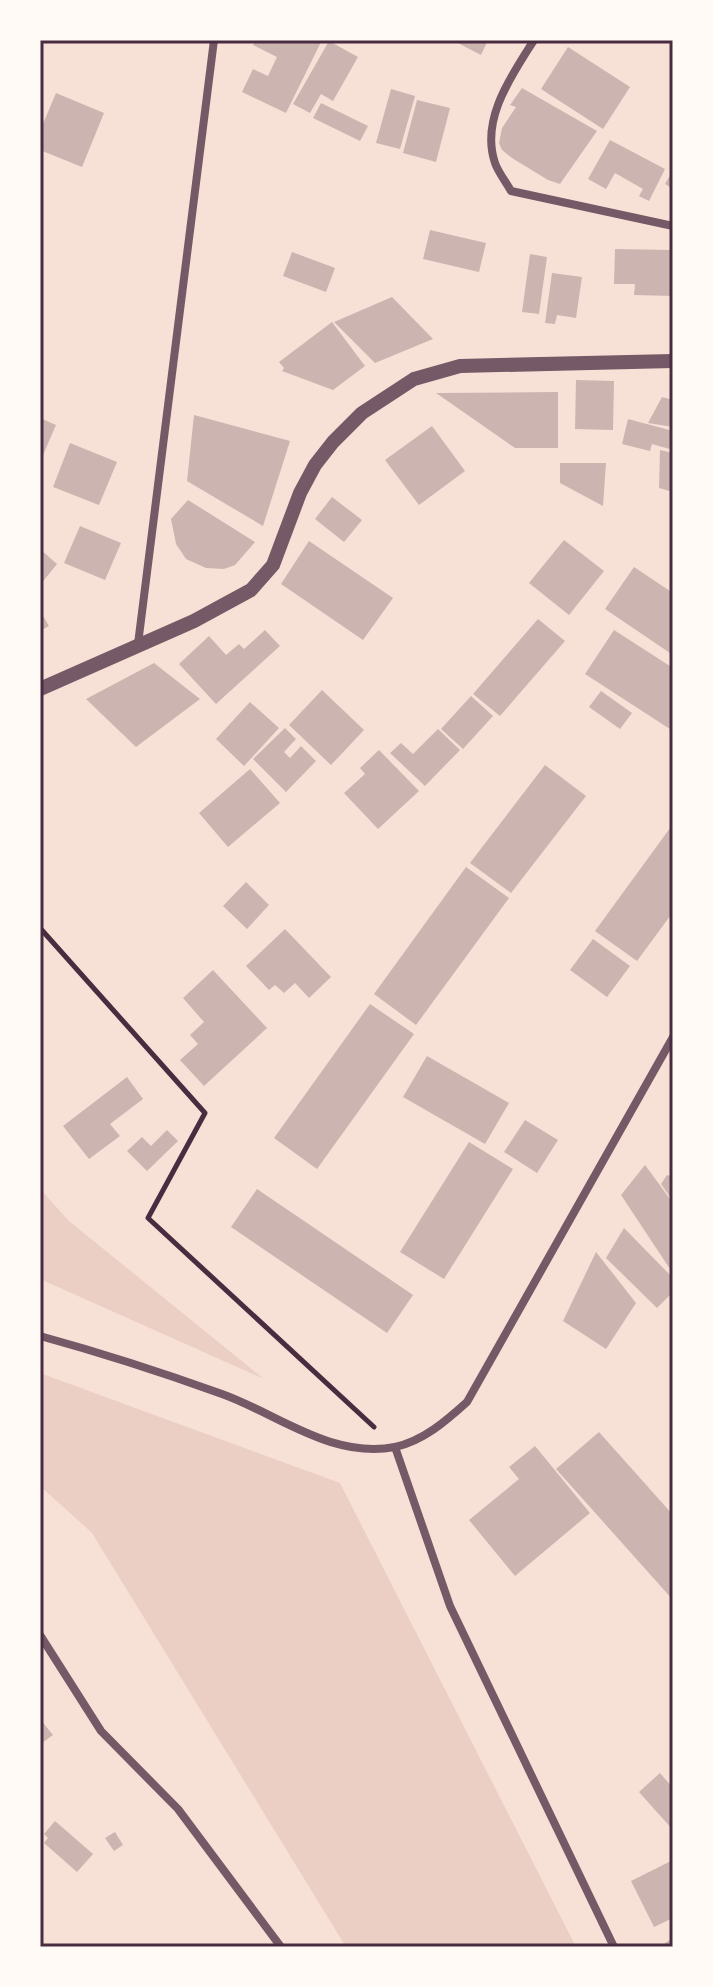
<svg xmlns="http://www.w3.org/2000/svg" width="713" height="1987" viewBox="0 0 713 1987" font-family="Mulish,sans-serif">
<rect width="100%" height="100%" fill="#f7e1d7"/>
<!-- green -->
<g fill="#ebcfc5">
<path d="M40 1189 69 1221 264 1379 40 1279Z"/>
<path d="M40 1373 340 1483 576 1947H346L92 1533 40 1486Z"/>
</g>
<!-- building -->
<g fill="#ccb4b1">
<path d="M256 40H322L286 113 242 92 253 69 268 76 277 57 253 45Z"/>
<path d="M452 40H488L481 55Z"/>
<path d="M329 41 358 57 333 101 321 94 310 113 293 104Z"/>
<path d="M568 47 630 87 603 129 541 89Z"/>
<path d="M522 88 597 131 560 184 548 180 512 158 502 150 499 143 502 128 516 107 510 105Z"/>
<path d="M391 89 415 96 400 149 376 143Z"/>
<path d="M56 93 104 113 82 167 40 150V131Z"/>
<path d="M417 100 450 108 436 162 403 153Z"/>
<path d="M321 103 368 126 360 141 313 118Z"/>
<path d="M610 140 665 169 649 201 639 196 643 189 615 173 606 189 588 179Z"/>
<path d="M673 170V189L665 184Z"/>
<path d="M430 230 486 243 479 272 423 259Z"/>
<path d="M615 249 673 250V296L634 295 635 284H614Z"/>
<path d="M292 252 335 268 326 292 283 276Z"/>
<path d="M530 254 547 257 539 314 522 312Z"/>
<path d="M552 273 582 277 576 318 557 315 555 324 545 323Z"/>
<path d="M392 297 433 339 375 363 334 322Z"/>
<path d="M332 322 365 366 333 390 282 371 284 368 279 362Z"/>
<path d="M576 380 614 381 613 430 575 429Z"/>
<path d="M558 392V448H515L436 393Z"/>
<path d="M662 397 673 400V427L648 423Z"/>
<path d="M194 415 290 441 263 526 187 481Z"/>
<path d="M40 418 56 425 40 462Z"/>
<path d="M628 419 673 431V450L652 444 650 451 622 444Z"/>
<path d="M432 426 465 471 419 505 385 460Z"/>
<path d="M70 443 117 462 99 505 53 487Z"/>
<path d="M660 450 673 453V492L659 488Z"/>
<path d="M560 463H606L603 506 560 483Z"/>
<path d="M332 497 362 520 344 542 315 519Z"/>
<path d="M188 500 255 542 235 565 224 569 206 568 186 559 176 544 171 519Z"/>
<path d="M80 526 121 543 105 580 64 563Z"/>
<path d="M564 540 604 571 569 615 529 583Z"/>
<path d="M309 541 393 598 363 640 281 584Z"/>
<path d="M40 549 57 564 40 585Z"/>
<path d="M634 567 673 593V655L605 609Z"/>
<path d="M40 611 49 626 40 631Z"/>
<path d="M538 619 565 641 500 716 473 694Z"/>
<path d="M265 630 280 646 216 704 179 664 209 636 226 655 239 644 244 649Z"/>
<path d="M614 630 673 668V731L585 674Z"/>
<path d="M154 663 200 699 136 747 86 699Z"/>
<path d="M322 690 364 730 331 765 289 725Z"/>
<path d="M601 691 632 713 620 729 589 707Z"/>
<path d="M471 696 493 716 463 749 441 729Z"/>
<path d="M250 702 279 728 244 766 216 739Z"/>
<path d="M285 728 296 739 284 752 290 758 301 746 316 761 286 792 253 759Z"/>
<path d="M438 729 460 750 425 786 390 753 401 743 413 754Z"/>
<path d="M379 750 419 791 378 829 344 793 365 774 360 768Z"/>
<path d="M545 765 586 796 511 893 470 863Z"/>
<path d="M250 769 280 803 228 847 199 813Z"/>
<path d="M673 824V912L637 961 595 931Z"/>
<path d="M466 867 509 898 416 1025 374 994Z"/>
<path d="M246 882 269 905 247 929 223 906Z"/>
<path d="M285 929 331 977 309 998 295 983 284 993 275 985 269 990 246 966Z"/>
<path d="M593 939 630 966 607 997 570 970Z"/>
<path d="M213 970 267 1028 204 1086 180 1060 198 1044 190 1035 204 1022 183 998Z"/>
<path d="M370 1004 414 1034 317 1169 274 1138Z"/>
<path d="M427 1056 509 1103 485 1144 403 1097Z"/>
<path d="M127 1077 143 1099 110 1124 120 1136 89 1159 63 1126Z"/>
<path d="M525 1120 558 1140 537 1173 504 1152Z"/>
<path d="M167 1130 178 1141 147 1171 127 1151 142 1137 151 1146Z"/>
<path d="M469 1142 513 1169 444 1279 400 1252Z"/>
<path d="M645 1165 673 1203V1266L670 1269 621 1195Z"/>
<path d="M667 1175 673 1177V1201L661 1184Z"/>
<path d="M257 1189 413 1295 387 1333 231 1227Z"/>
<path d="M624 1228 673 1278V1292L657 1308 606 1258Z"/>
<path d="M596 1252 636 1303 606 1349 563 1321Z"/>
<path d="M599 1432 673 1515V1600L556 1469Z"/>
<path d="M535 1446 590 1513 515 1576 469 1520 519 1479 509 1467Z"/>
<path d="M40 1719 53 1735 42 1743 40 1741Z"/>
<path d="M660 1773 673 1788V1830L639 1792Z"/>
<path d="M55 1821 93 1854 77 1872 44 1843 48 1838 44 1834Z"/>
<path d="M115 1832 123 1845 114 1851 105 1838Z"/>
<path d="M673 1860V1918L654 1927 631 1881Z"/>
<path d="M673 1938V1947H659Z"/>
</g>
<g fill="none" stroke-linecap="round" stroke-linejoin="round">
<!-- path -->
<path stroke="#4a2c40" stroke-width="5" d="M40 928 205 1113 148 1218 374 1427"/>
<!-- minor -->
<g stroke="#755966" stroke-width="8">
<path d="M534 40C512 75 480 119 495 163 498 172 506 182 511 191L673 226"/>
<path d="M138 644 214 40"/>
<path d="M40 1336C102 1353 161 1372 222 1394 278 1414 331 1459 395 1447 423 1441 446 1421 467 1402L673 1037"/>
<path d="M395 1447 450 1606 614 1947"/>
<path d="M40 1635 101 1731 178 1809 281 1947"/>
</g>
<!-- tertiary -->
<path stroke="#755966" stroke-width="14" d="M40 689 194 621 251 590 273 565 300 493 315 465 333 442 362 413 414 379 460 366 673 361"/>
</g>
<!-- border -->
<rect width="713" height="1987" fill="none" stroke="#fffaf5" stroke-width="84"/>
<rect x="42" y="42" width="629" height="1903" fill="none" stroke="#4a2c40" stroke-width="3"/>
</svg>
